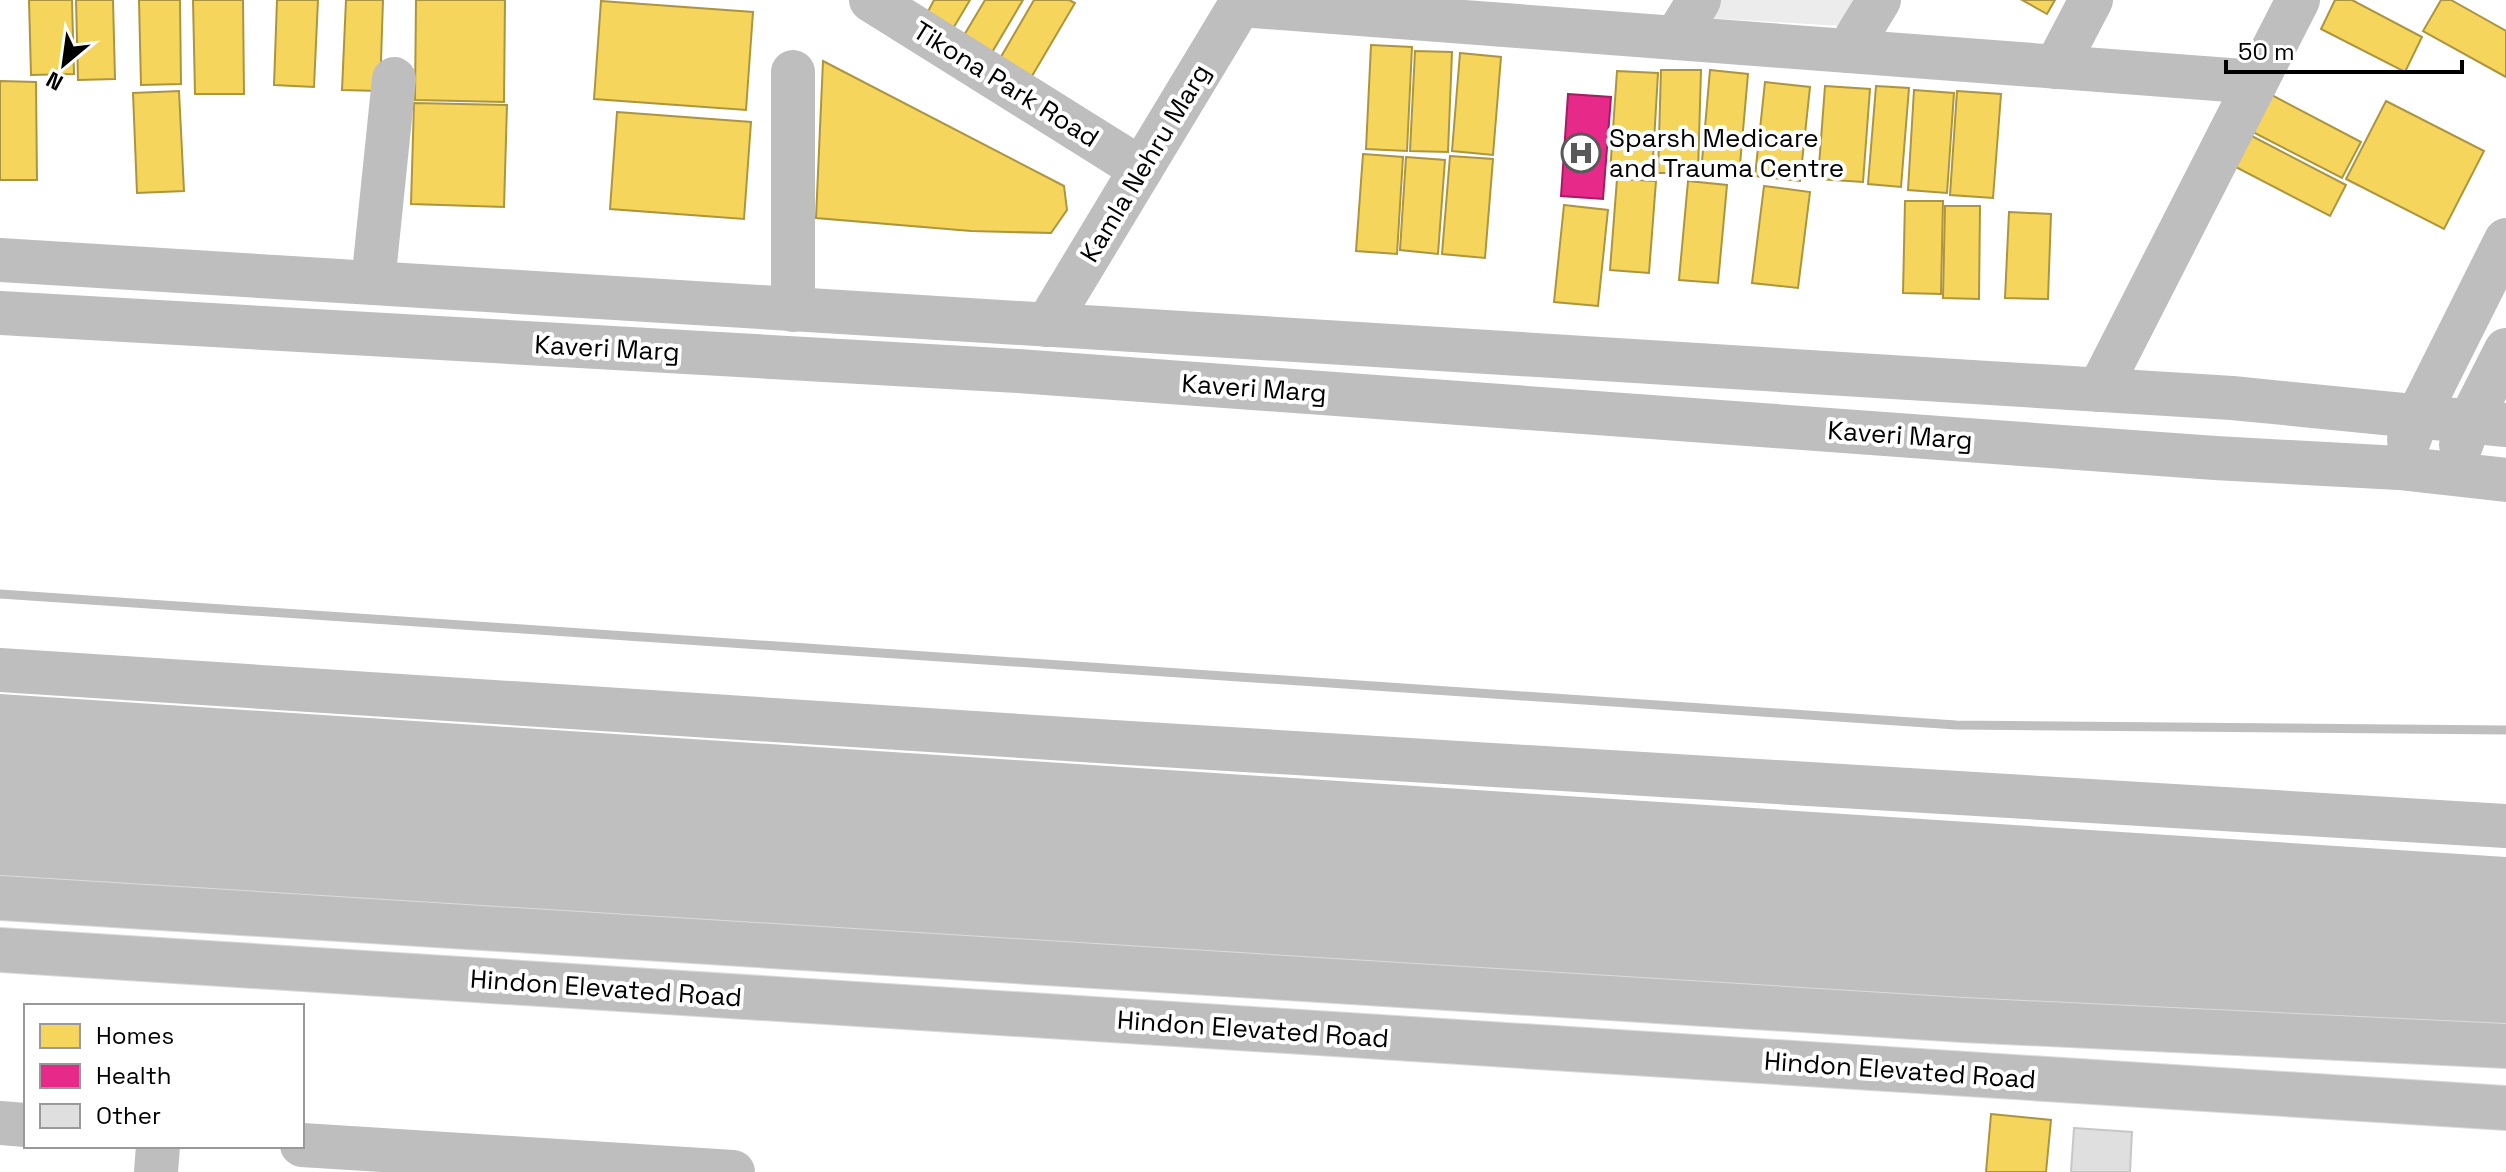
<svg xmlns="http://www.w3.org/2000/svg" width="2506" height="1172" viewBox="0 0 2506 1172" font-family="'Space Grotesk',sans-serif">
<rect width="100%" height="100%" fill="#fff"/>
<!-- green -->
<path fill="#ececec" d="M1718 0H1857L1842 26 1707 18Z"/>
<!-- water -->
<path fill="#bfbfbf" d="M0 694 2506 857V1058L0 893Z"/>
<!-- homes -->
<g fill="#f6d55c" stroke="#ac9540" stroke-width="2">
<path d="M29 0H72L74 74 31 75Z"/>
<path d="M76 0H113L115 79 78 80Z"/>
<path d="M139 0H180L181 84 141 85Z"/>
<path d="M193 0H243L244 94H195Z"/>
<path d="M277 0H318L314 87 274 85Z"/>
<path d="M346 0H383L380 91 342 90Z"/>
<path d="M416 0H505L504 102 415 100Z"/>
<path d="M934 0H970L951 32 925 17Z"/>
<path d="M985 0H1023L988 59 960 42Z"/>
<path d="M1034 0H1069L1075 3 1029 81 998 62Z"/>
<path d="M2022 0H2055L2047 14Z"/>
<path d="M2335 0H2352L2422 37 2405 72 2321 29Z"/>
<path d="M2441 0H2451L2506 31V77L2423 31Z"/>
<path d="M601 1 753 12 746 110 594 99Z"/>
<path d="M1371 45 1412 47 1407 151 1366 149Z"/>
<path d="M1415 51 1452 52 1448 152 1410 151Z"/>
<path d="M1460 53 1501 57 1493 155 1452 151Z"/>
<path d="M823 61 1064 186 1067 210 1051 233 971 231 816 218Z"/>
<path d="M1661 70H1701L1698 173H1658Z"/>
<path d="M1710 70 1748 74 1739 176 1701 173Z"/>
<path d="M1617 71 1658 73 1652 176 1610 173Z"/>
<path d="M0 81 36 82 37 180H0Z"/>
<path d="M1765 82 1810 87 1800 181 1755 176Z"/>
<path d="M1825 86 1870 89 1863 182 1818 179Z"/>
<path d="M1876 86 1909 88 1901 187 1868 184Z"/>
<path d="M1914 90 1954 93 1947 193 1908 190Z"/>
<path d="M179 91 184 191 137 193 133 93Z"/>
<path d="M1957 91 2001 94 1993 198 1950 195Z"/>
<path d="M2266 92 2361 142 2342 178 2247 129Z"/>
<path d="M2386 101 2484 151 2444 229 2346 179Z"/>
<path d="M414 103 507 105 504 207 411 204Z"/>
<path d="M617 112 751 122 744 219 610 209Z"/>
<path d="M2246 133 2346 185 2330 216 2230 164Z"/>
<path d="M1363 154 1403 157 1397 254 1356 251Z"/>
<path d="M1450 156 1493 159 1485 258 1442 254Z"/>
<path d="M1406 157 1445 160 1438 254 1400 250Z"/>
<path d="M1617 179 1656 181 1649 273 1610 270Z"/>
<path d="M1688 181 1727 185 1718 283 1679 280Z"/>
<path d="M1764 186 1810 192 1798 288 1752 283Z"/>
<path d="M1905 201H1943L1941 294 1903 293Z"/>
<path d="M1564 205 1608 210 1598 306 1554 302Z"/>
<path d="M1945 206H1980L1979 299 1943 298Z"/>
<path d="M2009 212 2051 214 2048 299 2005 298Z"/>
<path d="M1991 1114 2051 1120 2046 1172H1986Z"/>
</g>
<!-- health -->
<path fill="#e7298a" stroke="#a21d61" stroke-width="2" d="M1568 94 1611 97 1603 199 1561 196Z"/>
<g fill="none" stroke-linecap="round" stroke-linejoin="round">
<!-- stream -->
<path stroke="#bfbfbf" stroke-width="9" d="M0 594 1956 725 2506 730"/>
</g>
<!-- building -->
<path fill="#dfdfdf" stroke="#c7c7c7" stroke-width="2" d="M2074 1128 2132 1132 2130 1172H2071Z"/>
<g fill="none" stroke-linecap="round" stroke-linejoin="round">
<defs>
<g id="highway">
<path d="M0 898 1963 1020 2506 1046"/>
<path d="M0 950 2506 1108"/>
</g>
</defs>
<!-- highway casing -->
<use href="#highway" stroke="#dbdbdb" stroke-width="46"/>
<!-- minor -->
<g stroke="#bebebe" stroke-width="44">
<path d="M871 0 1141 169"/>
<path d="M1240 5 2256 82"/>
<path d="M1676 38 1699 0"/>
<path d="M1848 51 1879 0"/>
<path d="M2056 67 2091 0"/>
<path d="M0 260 2232 398 2506 425"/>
<path d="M373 283 394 79"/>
<path d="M793 310V72"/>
<path d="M0 313 1018 371 2215 458 2399 468 2506 480"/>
<path d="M1047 325 1243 0"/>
<path d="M2099 390 2298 0"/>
<path d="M2409 440 2418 416 2506 240"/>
<path d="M2461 445 2470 421 2506 350"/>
<path d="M0 670 1129 743 2506 826"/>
<path d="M0 1123 26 1125"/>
<path d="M302 1145 733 1172"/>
<path d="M156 1172 158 1146"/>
</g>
<!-- highway -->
<use href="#highway" stroke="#bebebe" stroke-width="44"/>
</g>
<!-- icons -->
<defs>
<symbol id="hospital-ring" viewBox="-11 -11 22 22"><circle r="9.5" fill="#fff" stroke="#595959" stroke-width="1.5"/><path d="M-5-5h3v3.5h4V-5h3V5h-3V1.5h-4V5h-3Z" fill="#595959"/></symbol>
</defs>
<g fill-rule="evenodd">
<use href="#hospital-ring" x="1559" y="131" width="44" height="44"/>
</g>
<g text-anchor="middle" stroke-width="8" stroke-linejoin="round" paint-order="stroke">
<!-- street labels -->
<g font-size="26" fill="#000" stroke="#fff">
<text transform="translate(1006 84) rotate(32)" y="9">Tikona Park Road</text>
<text transform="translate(1145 163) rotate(-59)" y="9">Kamla Nehru Marg</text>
<text transform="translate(607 348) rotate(3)" y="9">Kaveri Marg</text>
<text transform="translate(1254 388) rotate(4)" y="9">Kaveri Marg</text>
<text transform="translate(1900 435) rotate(4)" y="9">Kaveri Marg</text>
<text transform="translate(606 988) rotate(4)" y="9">Hindon Elevated Road</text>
<text transform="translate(1253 1029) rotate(4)" y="9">Hindon Elevated Road</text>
<text transform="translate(1900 1070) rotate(4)" y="9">Hindon Elevated Road</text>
</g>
<!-- poi labels -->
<g font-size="26" fill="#000" stroke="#fff" text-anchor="start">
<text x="1609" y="147">Sparsh Medicare<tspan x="1609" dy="30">and Trauma Centre</tspan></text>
</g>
</g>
<!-- legend -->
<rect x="24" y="1004" width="280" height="144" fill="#ffffff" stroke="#999999" stroke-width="2"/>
<rect x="40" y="1024" width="40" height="24" fill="#f6d55c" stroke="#999999" stroke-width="2"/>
<text x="96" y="1044" font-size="24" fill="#000000">Homes</text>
<rect x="40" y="1064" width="40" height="24" fill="#e7298a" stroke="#999999" stroke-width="2"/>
<text x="96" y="1084" font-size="24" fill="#000000">Health</text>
<rect x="40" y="1104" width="40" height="24" fill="#dfdfdf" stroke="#999999" stroke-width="2"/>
<text x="96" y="1124" font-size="24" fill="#000000">Other</text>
<!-- north arrow -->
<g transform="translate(64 64) rotate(209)" stroke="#ffffff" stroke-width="6" paint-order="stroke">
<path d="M0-6L14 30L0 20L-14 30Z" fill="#000000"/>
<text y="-12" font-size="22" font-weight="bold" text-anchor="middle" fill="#000000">N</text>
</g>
<!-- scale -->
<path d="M2226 60v12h236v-12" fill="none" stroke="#000000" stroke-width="4"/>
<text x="2238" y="60" font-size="24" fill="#000000" stroke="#ffffff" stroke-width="6" paint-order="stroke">50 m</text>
</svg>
